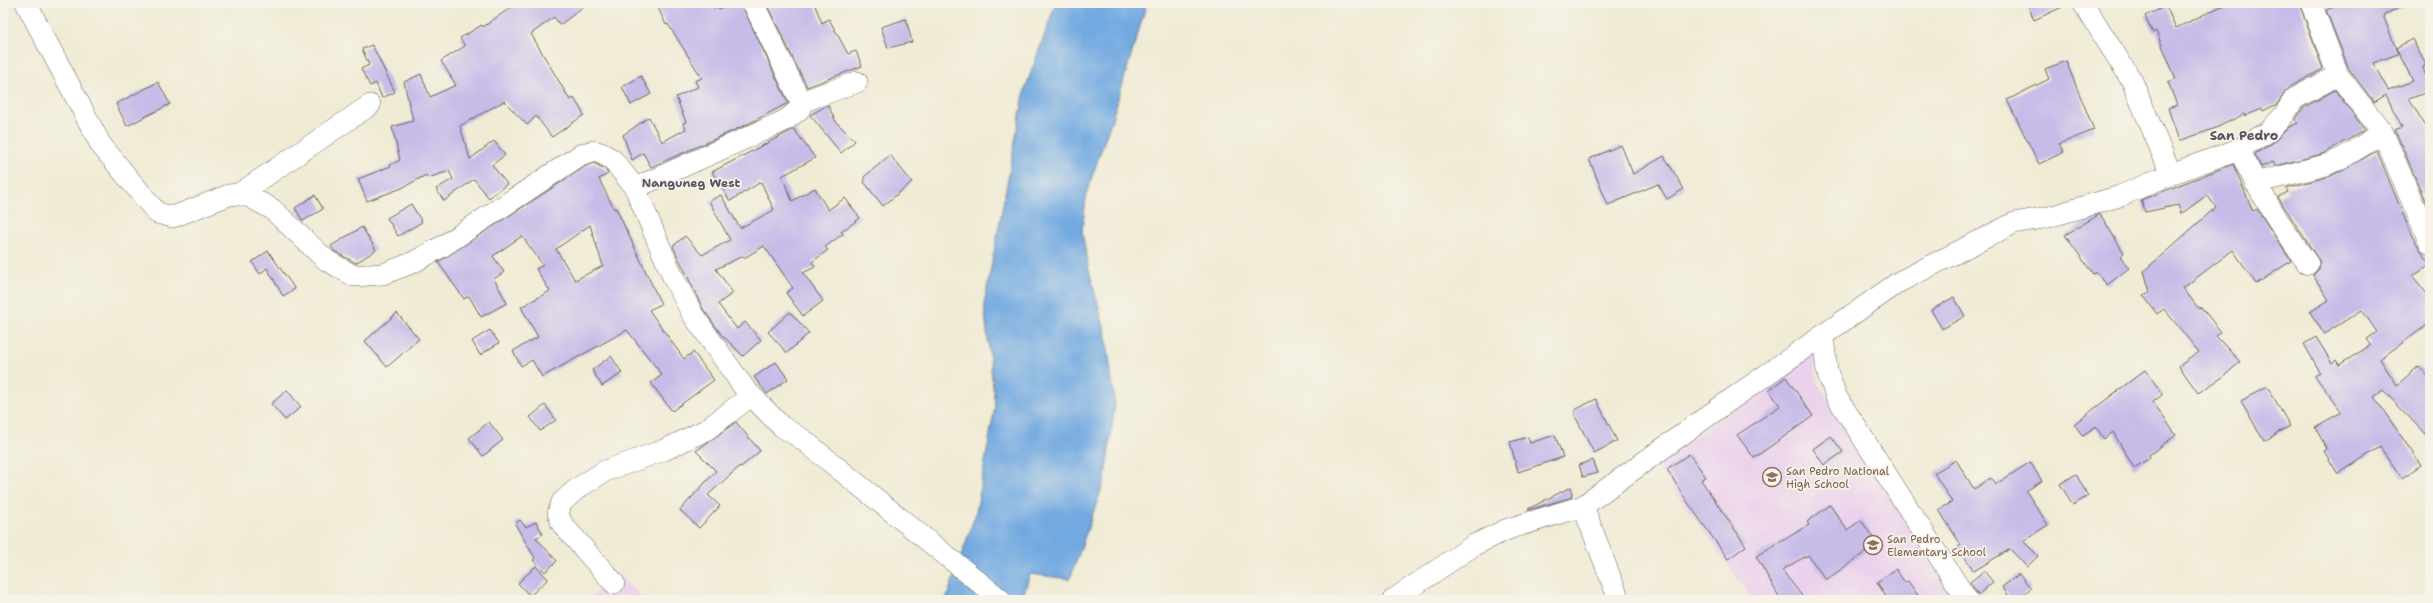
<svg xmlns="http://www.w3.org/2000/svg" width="2433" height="603" viewBox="0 0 2433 603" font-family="'Shantell Sans',sans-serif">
<rect width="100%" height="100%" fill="#f7f3e8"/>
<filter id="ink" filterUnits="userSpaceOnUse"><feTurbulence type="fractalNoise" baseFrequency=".025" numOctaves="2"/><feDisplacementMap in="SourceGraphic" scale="8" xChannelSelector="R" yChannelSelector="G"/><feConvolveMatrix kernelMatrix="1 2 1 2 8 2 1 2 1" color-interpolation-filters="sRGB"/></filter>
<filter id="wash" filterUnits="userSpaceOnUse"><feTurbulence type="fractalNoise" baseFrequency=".012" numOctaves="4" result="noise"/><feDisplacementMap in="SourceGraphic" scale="16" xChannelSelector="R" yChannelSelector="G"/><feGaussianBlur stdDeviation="0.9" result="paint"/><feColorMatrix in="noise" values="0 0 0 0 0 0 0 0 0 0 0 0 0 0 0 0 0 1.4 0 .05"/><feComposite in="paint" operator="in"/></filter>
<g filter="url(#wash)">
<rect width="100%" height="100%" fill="#f0ebd4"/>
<!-- built -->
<g fill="#ead1ec">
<path d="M1814 352 1817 382 1889 489 1958 600H1753L1656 464Z"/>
<path d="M615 572 645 600H589Z"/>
</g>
<!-- water -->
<path fill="#71a9e0" stroke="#46627e" d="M1056 3H1147L1112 119 1087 191 1082 231 1089 270 1106 334 1115 404 1105 479 1070 579 1030 574 1022 600H946L976 513 995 406 984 304 1025 89Z"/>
<g id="blocks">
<!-- building -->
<g fill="#c7bbe8" fill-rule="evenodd">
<path d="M517 3H588L560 25 554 17 531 34 570 100 574 98 584 115 552 137 536 116 527 125 504 101 460 126 470 159 494 141 505 155 492 165 507 184 489 198 474 179 444 201 436 189 453 179 449 171 428 178 426 175 402 188 367 201 358 179 391 166 390 165 400 160 392 127 413 121 404 82 421 74 430 97 456 85 441 61 465 46 460 38 482 25 483 27Z"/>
<path d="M656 3H712L714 8 718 7 719 9 733 3H741L788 103 746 125 651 167 643 153 632 160 623 135 649 117 662 142 686 129 683 123 686 122 676 97 698 87 695 81 702 78 668 24 666 25Z"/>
<path d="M766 3H814L822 23 829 19 848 54 856 51 862 66 807 87Z"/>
<path d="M2027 3H2071L2034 20Z"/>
<path d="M2228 3H2299L2323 69 2288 88 2277 104 2263 111 2262 109 2245 116 2244 114 2216 128 2179 141 2168 108 2177 105 2168 82 2176 79 2156 31 2153 33 2145 16 2166 6 2176 28Z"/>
<path d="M2333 3H2410L2383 15 2398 54 2373 63 2388 90 2413 81 2396 48 2412 39 2426 65 2423 67 2430 91 2409 99 2430 133V212L2395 130 2402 127 2386 95 2374 102 2349 69 2326 10 2334 7Z"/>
<path d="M906 19 912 42 888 48 881 27Z"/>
<path d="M372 45 395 92 382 98 376 83 370 86 361 69 369 65 362 49Z"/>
<path d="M2066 61 2094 130 2059 144 2064 152 2039 164 2007 100 2049 79 2045 69Z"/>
<path d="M641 76 651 94 631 105 622 87Z"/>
<path d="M158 82 170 104 127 126 116 104Z"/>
<path d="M2335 90 2365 130 2322 154 2275 166 2273 162 2261 167 2255 154 2274 142 2289 127 2298 123 2296 119 2303 108Z"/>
<path d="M828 105 836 122 855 141 841 153 810 115Z"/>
<path d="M794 129 815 158 782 176 792 201 815 188 828 210 845 198 860 218 841 232 843 234 825 247 828 250 812 262 815 267 803 273 823 301 803 316 786 293 793 288 764 246 744 258 743 256 716 269 733 293 718 304 737 329 745 322 761 340 743 356 721 334 703 309 673 246 685 236 702 255 730 240 709 201 721 195 740 228 774 210 761 182 730 201 712 172Z"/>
<path d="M1621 145 1633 174 1664 156 1684 189 1667 199 1658 184 1608 205 1589 159Z"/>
<path d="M2377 151 2412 236 2430 265 2413 276 2430 298V323L2380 359 2397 385 2419 366 2430 379V439L2383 390 2374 397 2421 465 2402 478 2380 447 2338 474 2324 451 2327 449 2315 427 2342 412 2315 376 2320 372 2304 344 2316 337 2332 363 2336 360 2339 365 2371 345 2367 339 2377 332 2362 310 2324 334 2310 312 2329 300 2313 275 2319 269 2320 262 2278 197 2288 192 2286 188 2331 176Z"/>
<path d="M890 155 912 182 883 206 864 182V177Z"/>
<path d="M594 163 605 169 608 174 599 179 614 209 616 208 661 304 649 310 684 359 693 352 714 380 672 411 651 383 662 375 627 330 542 377 532 360 521 366 513 351 538 337 521 307 550 291 536 269 543 265 522 236 493 256 504 272 494 279 507 303 481 317 469 296 464 299 438 262 586 166ZM590 225 603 266 575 280 556 249Z"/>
<path d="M2233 164 2253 211 2257 209 2291 261 2256 284 2233 250 2183 288 2199 309 2201 307 2221 332 2216 336 2240 362 2223 377 2198 393 2179 366 2199 352 2164 309 2157 314 2143 295 2150 292 2144 271 2216 207 2207 195 2181 214 2178 205 2145 212 2141 200Z"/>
<path d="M315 195 323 209 303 221 295 208Z"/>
<path d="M411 204 422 222 398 236 387 218Z"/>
<path d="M2100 214 2124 253 2120 256 2129 268 2107 285 2096 272 2093 274 2065 235Z"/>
<path d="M362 227 376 250 356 263 334 251 331 246Z"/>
<path d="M268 251 295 289 283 296 267 268 260 274 252 262Z"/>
<path d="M1954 297 1965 316 1942 329 1931 310Z"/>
<path d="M790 312 809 333 787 353 768 332Z"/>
<path d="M397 313 419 339 387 367 365 341Z"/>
<path d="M490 330 499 343 480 355 472 341Z"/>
<path d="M611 356 622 373 602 386 592 370Z"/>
<path d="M776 362 788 379 767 394 754 377Z"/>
<path d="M2145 370 2163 394 2153 402 2176 435 2149 455 2150 458 2134 468 2113 432 2104 439 2096 427 2083 436 2074 424Z"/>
<path d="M1786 377 1813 416 1754 458 1737 435 1780 406 1769 390Z"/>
<path d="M2267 386 2290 426 2264 441 2241 401Z"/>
<path d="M287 390 301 407 285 420 271 404Z"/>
<path d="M1596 399 1617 441 1594 453 1575 416V410Z"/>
<path d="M545 405 556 420 540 431 530 417Z"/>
<path d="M489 422 503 440 483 456 469 438Z"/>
<path d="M736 422 760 451 741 467 740 466 708 495 720 506 699 528 680 510 716 471 696 451Z"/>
<path d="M1555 435 1563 457 1518 472 1510 442 1528 437 1530 443Z"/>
<path d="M1831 436 1843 452 1824 465 1813 449Z"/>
<path d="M1689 454 1706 477 1701 480 1746 546 1728 559 1686 500 1667 469Z"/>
<path d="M1593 460 1598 473 1583 477 1579 465Z"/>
<path d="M1956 460 1974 489 1991 478 1995 485 2030 462 2042 481 2026 491 2048 525 2023 541 2038 556 2027 567 2010 549 1974 571 1958 547 1961 545 1939 510 1952 502 1934 473Z"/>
<path d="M2076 474 2088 496 2073 505 2060 484Z"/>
<path d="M1571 487 1572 497 1528 510V509Z"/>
<path d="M1830 505 1847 530 1861 520 1877 544 1826 580 1808 555 1782 570 1805 600H1781L1756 556 1809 525 1807 522Z"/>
<path d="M520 520 526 527 536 522 543 534 536 538 557 561 545 572 533 560 535 558 515 524Z"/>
<path d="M536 566 548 579 530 596 518 583Z"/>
<path d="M1896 569 1905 583 1908 581 1921 600H1888L1877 582Z"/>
<path d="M1984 571 1993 582 1978 595 1970 582Z"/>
<path d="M2019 574 2031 588 2016 600H2012L2002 587Z"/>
</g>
</g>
</g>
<g filter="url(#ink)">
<use href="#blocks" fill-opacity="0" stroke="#66645c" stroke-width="1"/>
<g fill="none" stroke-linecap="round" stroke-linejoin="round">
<defs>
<g id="minor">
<path d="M26 3 101 145 157 213 173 217 229 195 239 194 250 197 272 209 326 260 354 276 383 274 412 263 443 246 582 154 594 151 603 154 613 160 635 188 673 277 693 315 745 389 781 426 802 439 1001 600"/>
<path d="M2083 3 2132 81 2171 174"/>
<path d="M2311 3 2338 75 2383 133 2430 243"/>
<path d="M801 102 857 82"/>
<path d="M2239 149C2258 190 2281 227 2308 264"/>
<path d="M2255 183 2326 165 2344 157 2383 133"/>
<path d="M635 188 786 120 800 109 801 102 753 3"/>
<path d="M239 194 370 105"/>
<path d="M1823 336 1827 371 1836 396 1967 600"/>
<path d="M1583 506 1619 600"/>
<path d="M614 583 562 524 558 513 562 502 578 488 605 471 664 450 706 430 751 396"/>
<path d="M1393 600 1474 545 1508 529 1583 506 1723 405 1899 282 2014 223 2049 217 2120 196 2171 174 2239 149 2268 132 2284 115 2294 99 2338 75"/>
</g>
</defs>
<!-- minor casing -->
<use href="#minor" stroke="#66645c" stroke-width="22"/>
<!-- minor -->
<use href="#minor" stroke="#fff" stroke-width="21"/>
</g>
</g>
<!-- icons -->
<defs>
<symbol id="school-ring" viewBox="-11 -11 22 22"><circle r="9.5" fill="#f7f3e8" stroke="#8d6e63" stroke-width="1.5"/><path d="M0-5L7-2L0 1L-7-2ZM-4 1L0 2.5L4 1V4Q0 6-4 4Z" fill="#8d6e63"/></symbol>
</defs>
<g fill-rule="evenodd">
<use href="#school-ring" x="1761" y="466" width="22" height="22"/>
<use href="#school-ring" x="1862" y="534" width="22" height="22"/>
</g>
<g text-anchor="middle" stroke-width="3.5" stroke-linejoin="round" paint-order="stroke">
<!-- education labels -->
<g font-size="11" fill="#785e54" stroke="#f7f3e8" text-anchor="start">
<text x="1786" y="475">San Pedro National<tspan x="1786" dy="13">High School</tspan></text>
<text x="1887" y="543">San Pedro<tspan x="1887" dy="13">Elementary School</tspan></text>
</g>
<!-- neighbourhood labels -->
<g font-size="12" font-weight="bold" fill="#585463" stroke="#f7f3e8">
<text x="691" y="187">Nanguneg West</text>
</g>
<!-- quarter labels -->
<g font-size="13" font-weight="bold" fill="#585463" stroke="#f7f3e8">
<text x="2244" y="140">San Pedro</text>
</g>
</g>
<!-- margin -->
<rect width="2433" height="603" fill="none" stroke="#f7f3e8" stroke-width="16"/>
</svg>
